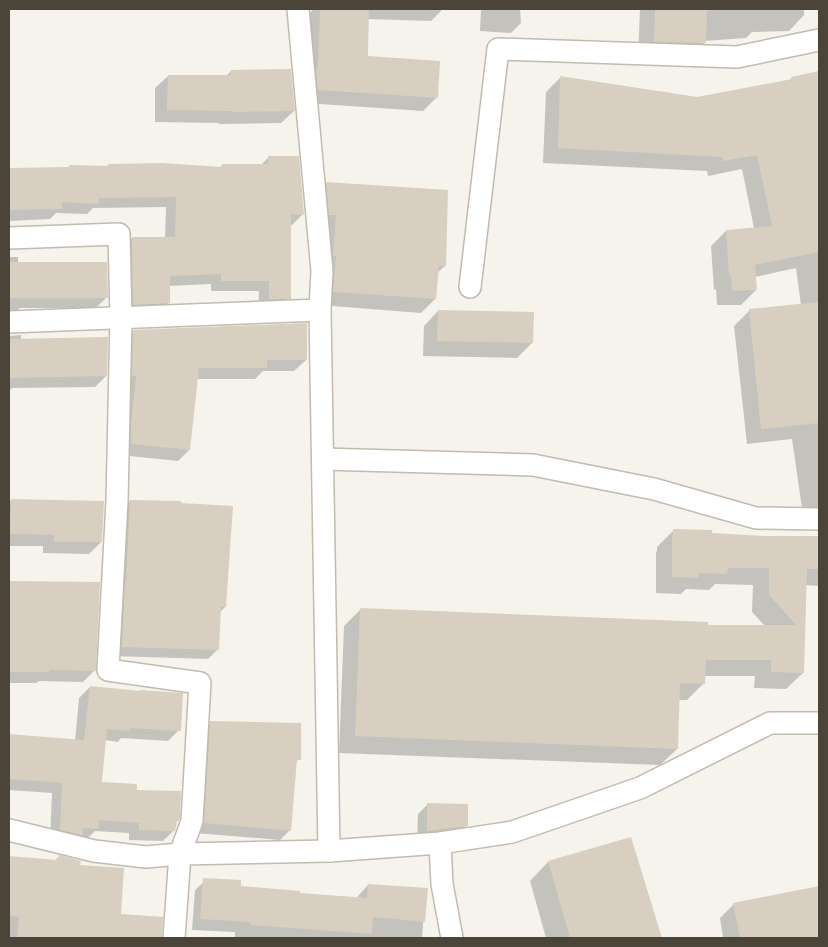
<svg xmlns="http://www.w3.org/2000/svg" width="828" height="947" viewBox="0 0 828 947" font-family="Jost,sans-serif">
<rect width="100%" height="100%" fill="#f6f3ec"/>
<!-- shadow -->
<g fill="#0003">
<path d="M314 9H441V11L431 21 367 19 366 57 437 97 423 111 305 103 307 15Z"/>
<path d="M481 9H520L521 23 511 33 480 31Z"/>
<path d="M640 9H804V15L789 31 752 32 746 38 704 41V43L689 59 638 57Z"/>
<path d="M231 71 294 111 281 123 219 124V123L155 122V88L168 76H226Z"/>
<path d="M819 73V514L803 515 792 439 747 444 734 326 749 311 801 305 796 268 755 277 756 290 741 305H717L716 289 714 290 711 246 726 231 754 228 742 169 708 176 707 171 543 163 546 92 561 77 697 99 789 81 792 78Z"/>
<path d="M269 157 303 214 292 225H290V298L280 309 258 310 259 291H211V284L169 286V303L158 313 123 315 121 248 132 238H165L166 207 93 208 87 214 56 213 50 219 9 221V170L68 168 70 166 106 167 108 165 220 168 222 165H261Z"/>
<path d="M327 184 445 266 437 273 435 299 421 313 320 305 313 198Z"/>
<path d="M9 257H18V263L107 297 96 308H20L9 319Z"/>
<path d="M438 311 532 343 517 358 423 356 424 326Z"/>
<path d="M134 331 306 360 294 371H263L255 379H196L189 450 178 461 120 455 122 342Z"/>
<path d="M21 335V340L106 376 95 387 12 388 9 391V336Z"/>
<path d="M11 500 101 542 89 554 43 553V546H9V502Z"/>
<path d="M130 501 225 607 220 612 218 649 208 659 112 656 120 511Z"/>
<path d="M674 530 711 535 765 537 819 536V586L805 585 803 673 786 689 754 688 755 676H704V683L687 700H678L677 749 660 765 339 753 344 626 361 609 706 626H765L752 612 753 585 715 584 709 590 686 589 681 594 656 593V553L657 551V547Z"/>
<path d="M9 582 99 583 95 670 83 682 39 681 36 683H9Z"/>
<path d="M90 687 179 730 168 741 121 738 118 742 105 740 100 783 135 791 175 823 174 830 163 841 129 840V833L95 831 87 839 50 840 52 793 9 790V735L75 741 79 698Z"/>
<path d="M211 723 299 759 295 763 290 830 280 840 195 833 201 733Z"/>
<path d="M428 804 466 826 456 836 417 841 418 814Z"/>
<path d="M630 838 660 938H546L530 881 548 862Z"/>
<path d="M59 857 79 866 120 915 162 919 161 938H9V858L54 861Z"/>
<path d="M206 880 240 888 298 895 357 899 358 896 368 885 426 889 422 938H235V932L192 930 195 890Z"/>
<path d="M819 888V938H723L720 918 734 904Z"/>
</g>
<!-- building -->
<g fill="#d8cfc1">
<path d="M320 9H369L368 56 440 61 438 98 318 90 316 68H318Z"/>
<path d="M655 9H707L706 43 654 42Z"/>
<path d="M291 69 295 111 232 112V111L167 110 168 75H231V70Z"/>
<path d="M819 71V252L755 265 757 290 732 291 731 275H729L726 230 772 226 757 155 723 161 722 157 558 148 560 76 697 97 792 79 791 77Z"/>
<path d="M268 156H299L304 215 291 214V299H269V281H221V274L170 276V303L133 305 132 237H175L176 197 99 198V204L62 202V209L9 210V168L69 167V165L108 166V164L162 163 222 167V164H268Z"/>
<path d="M326 182 448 190 446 266H439L436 299 333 292 336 256H333L336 215H329Z"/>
<path d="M9 262H107L108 298H9Z"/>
<path d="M819 302V423L761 429 749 309Z"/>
<path d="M438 310 534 312 533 343 437 341Z"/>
<path d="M307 323V360H267V368H199L190 450 131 444V425L136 376H132L133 330Z"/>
<path d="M108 337 107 376 9 378V339Z"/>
<path d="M11 499 104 501 102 542H54V535L10 534Z"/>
<path d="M130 500 181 501V503L233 506 226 607H221L219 650 122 647 125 583H126Z"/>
<path d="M673 529 712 530V533L765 536H819V569H807L804 673 771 672V660H706L705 684 680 683 678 749 355 736 360 608 708 622V625H796L769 595V568H728L727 574 699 573V578L672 577V535H673Z"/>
<path d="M9 581 100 582 96 671 49 670V672H9Z"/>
<path d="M90 686 140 691V690L183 693 181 731 130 728V731L107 729 102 782 137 784V790L181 791 180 818 179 821H177L175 831 139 830V823L99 820V829L83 828V835L60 830 62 783 9 779V734L84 740Z"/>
<path d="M210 721 301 723V760H297L291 831 204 823Z"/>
<path d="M427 803 468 804V826L427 831Z"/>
<path d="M631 837 662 938H570L548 861Z"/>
<path d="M59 855 81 861 80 865 124 868 121 914 163 917 162 938H17L19 917 9 916V856L58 860Z"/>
<path d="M203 878 241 880V886L300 891V893L367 898 368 884 428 888 425 922 373 917 372 934 251 925V922L200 919Z"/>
<path d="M819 886V938H740L733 903Z"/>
</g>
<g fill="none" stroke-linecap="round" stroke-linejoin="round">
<defs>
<g id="street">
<path d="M298 9 322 271 320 310 329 851"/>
<path d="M9 238 119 234 121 318 117 501 108 670 200 683 192 821 180 854 174 938"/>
<path d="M470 287 498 49 737 57 819 40"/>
<path d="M9 322 320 310"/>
<path d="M323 459 533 465 654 489 756 518 819 519"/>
<path d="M9 830 94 851 146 857 180 854 329 851 440 843 512 832 640 788 770 723H819"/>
<path d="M440 843 442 884 452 938"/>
</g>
</defs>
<!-- street casing -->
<use href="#street" stroke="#c2bbae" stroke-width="24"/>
<!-- street -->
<use href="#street" stroke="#fff" stroke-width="21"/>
</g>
<!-- border -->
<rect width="828" height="947" fill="none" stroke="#4b4439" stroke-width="20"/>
</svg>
